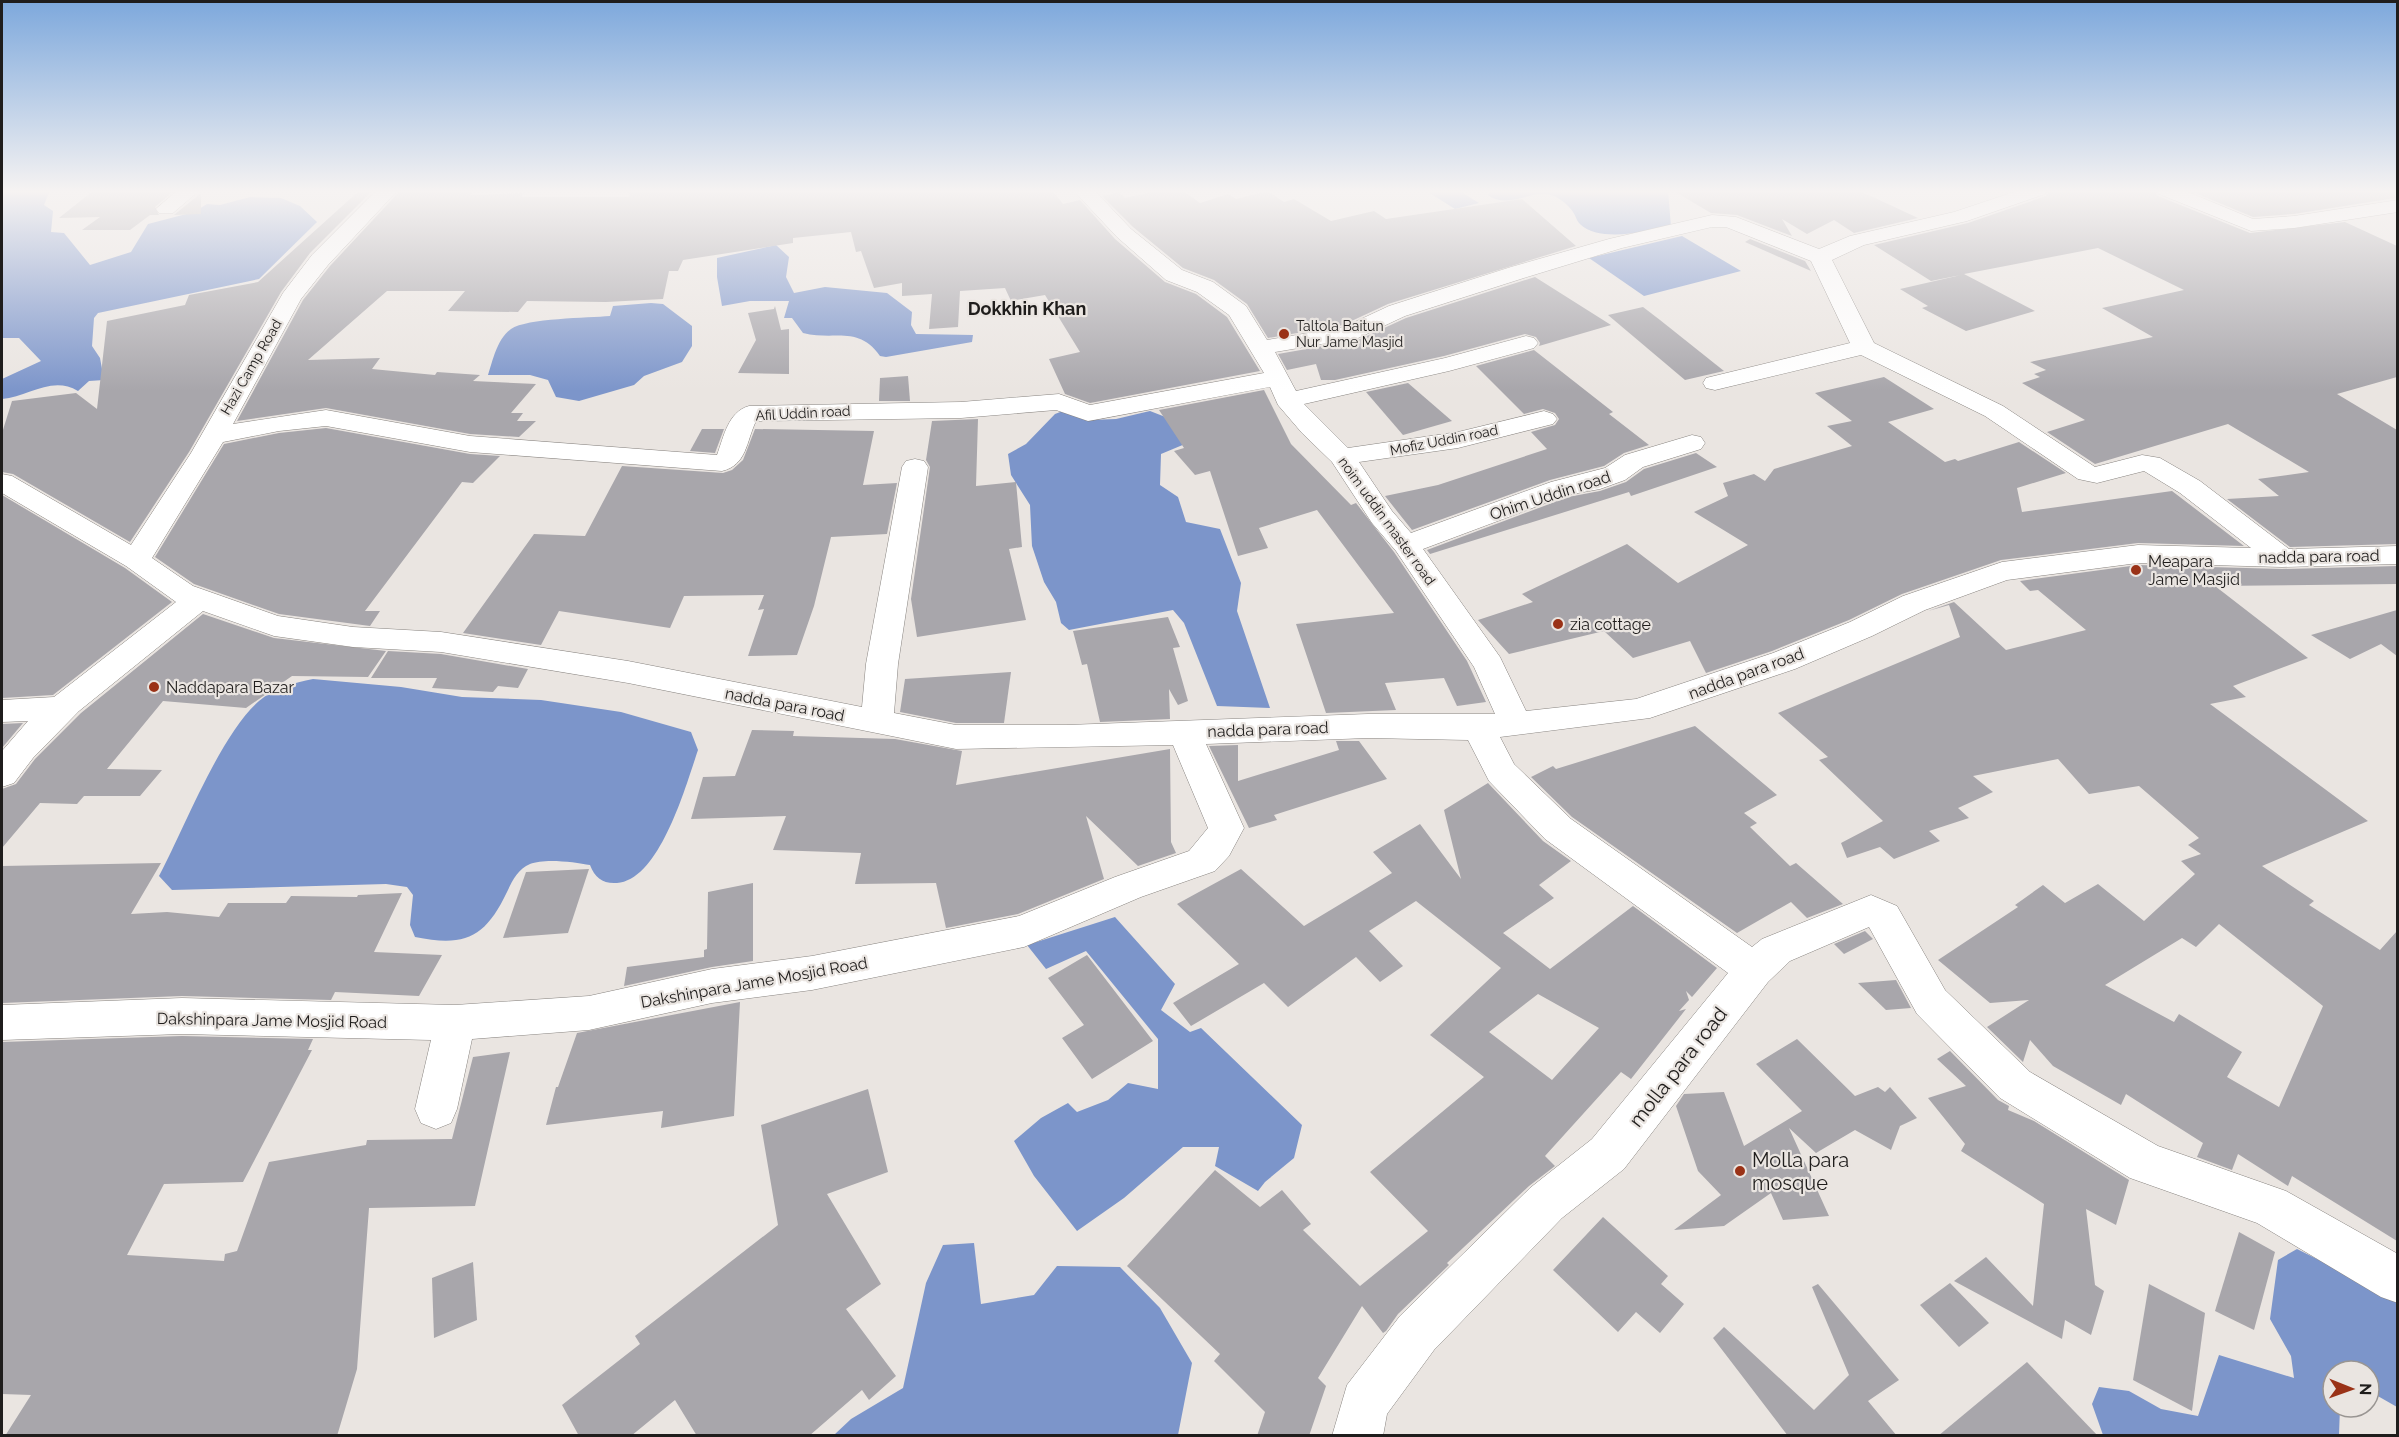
<svg xmlns="http://www.w3.org/2000/svg" width="2399" height="1437" viewBox="0 0 2399 1437" font-family="Raleway,sans-serif">
<rect width="100%" height="100%" fill="#eae5e1"/>
<!-- water -->
<g fill="#7c95ca">
<path d="M2 190H50L44 205 53 211 51 232 64 233 90 265 131 252 148 224 194 212 207 204 220 205 250 197 281 198 300 206 317 222 259 279 98 313 94 318 92 346 100 358 104 380 89 381 78 391C52 375 28 397 2 399V379L41 361 19 338H2Z"/>
<path d="M1439 190H1458L1479 203 1455 209 1428 192Z"/>
<path d="M1491 190H1668L1671 227C1647 231 1599 243 1580 224 1576 220 1576 216 1573 212 1568 204 1556 195 1547 194 1527 192 1506 209 1488 195Z"/>
<path d="M1682 236 1741 271 1644 296 1589 258Z"/>
<path d="M776 245 789 257 786 277 794 293 825 287 887 293 912 312 911 325 916 334 973 335 972 342 886 357 880 356C858 325 834 341 803 333L792 318H784L789 301H750L722 306 717 277V258Z"/>
<path d="M651 303 663 304 692 326V346L682 362 644 376 634 385 579 401 556 397 548 380 530 375H488C493 360 497 339 511 329 527 318 588 318 610 316L613 306Z"/>
<path d="M1068 409 1090 420 1116 419 1150 411 1209 434 1161 454 1160 485 1178 497 1186 522 1220 529 1241 583 1237 611 1270 708 1217 706 1184 623 1173 610 1069 630 1061 623 1056 602 1044 582 1032 546 1030 505 1011 475 1008 454 1026 444 1055 414Z"/>
<path d="M313 679 401 687 462 697 541 700 621 712 691 732 698 750C686 785 660 880 617 883 603 884 595 878 590 865 575 862 544 858 530 864 518 869 512 881 507 892 485 938 465 947 415 937L410 925 413 895 407 887 386 884 172 890 159 876C184 829 220 735 259 701 274 688 294 683 313 679Z"/>
<path d="M1115 917 1175 984 1161 1010 1190 1032 1201 1028 1302 1125 1294 1158 1265 1182 1258 1191 1215 1166 1219 1147H1183L1124 1198 1077 1231 1034 1176 1014 1141 1041 1118 1068 1103 1077 1112 1108 1100 1128 1083 1158 1089V1039L1086 951 1046 969 1027 945Z"/>
<path d="M974 1243 981 1304 1034 1295 1057 1266 1120 1267 1160 1308 1192 1363 1178 1435H834L851 1419 903 1388 926 1283 943 1245Z"/>
<path d="M2297 1249 2397 1299V1407L2369 1391V1371H2333V1407H2340L2339 1435H2103L2092 1404 2099 1387 2129 1391 2161 1409 2198 1416 2219 1355 2294 1378 2291 1356 2270 1319 2278 1260Z"/>
</g>
<!-- building -->
<g fill="#a8a6ab" fill-rule="evenodd">
<path d="M94 190H175L155 207 159 215H150L130 230H82L100 217 59 218Z"/>
<path d="M360 190H373L310 253 281 292 189 452 130 542 13 474 2 472V433L12 401 76 393 97 409 107 321 185 305 189 295 258 282Z"/>
<path d="M405 190H474L470 195 524 193 521 197H629L630 192 697 190H1052L1063 204 1080 200 1115 239 1165 282 1196 294 1227 317 1260 371 1090 403 1065 394 1049 359 1080 352 1045 295 1011 301 1005 288 960 291 958 327 929 329 932 294 902 296V283L874 288 861 251 856 252 851 232 793 238V243L683 260 678 271H669L663 299 606 302 527 301 518 312 448 311 465 291H387L308 360 380 358 372 369 435 375 437 372 480 375 473 381 536 384 511 413H523L517 421H536L519 437 470 434 326 408 237 421 303 300 330 266 400 191Z"/>
<path d="M1160 190H1182L1200 203 1228 194 1236 199 1268 191 1284 202 1294 199 1331 221 1374 211 1386 219 1522 199 1576 246 1388 304 1343 325 1268 338 1247 304 1214 280 1183 268 1133 227 1102 196 1119 192 1125 198Z"/>
<path d="M1672 190H1858L1918 218 1854 233 1834 220 1807 234 1782 219 1792 236 1737 215 1711 213Z"/>
<path d="M2051 190H2154L2158 196 2250 233 2345 222 2397 246V377L2337 394 2397 430V544L2290 547 2227 499 2279 496 2258 479 2309 472 2228 424 2095 464 2047 432 2085 420 2022 383 2040 377 2034 374 2046 370 2030 362 2153 337 2102 308 2184 290 2098 248 1964 274 2035 311 1966 331 1922 308 1928 306 1900 289 1961 275 1931 281 1874 245 1968 223 2046 196Z"/>
<path d="M2188 190H2394L2395 198 2294 214 2253 217Z"/>
<path d="M201 193V214L174 215Z"/>
<path d="M1750 239 1805 261 1811 271 1745 242Z"/>
<path d="M1535 277 1611 325 1539 346 1540 343 1536 337 1525 334 1444 356 1335 380H1321L1316 364 1287 370 1278 354 1358 340 1406 318Z"/>
<path d="M775 306 781 330 789 329V374L738 373 756 340 748 313 774 309Z"/>
<path d="M1643 307 1660 320 1724 371 1685 380 1608 315Z"/>
<path d="M1534 350 1613 412 1609 414 1649 445 1624 453 1604 466 1550 480 1412 530 1385 496 1438 485 1547 449 1531 432 1555 425 1559 419 1555 413 1543 409 1524 414 1476 366Z"/>
<path d="M908 376 910 401H879L880 378Z"/>
<path d="M1884 377 1934 409 1888 422 1945 462 1955 459 1958 461 2019 442 2066 473 2017 488 2022 512 2172 491 2244 546 2138 543 2001 560 1902 594 1849 620 1772 651 1706 673 1690 641 1633 658 1604 631 1509 654 1478 620 1533 602 1522 594 1627 544 1678 583 1748 545 1694 512 1728 496 1723 483 1754 474 1765 481 1774 469 1852 446 1827 426 1852 421 1815 393Z"/>
<path d="M1408 383 1452 421 1403 435 1366 392Z"/>
<path d="M1264 390 1291 444 1351 505 1356 503 1394 552 1467 661 1486 702 1457 706 1444 678 1385 683 1396 710 1326 713 1296 624 1394 613 1317 510 1259 528 1268 548 1238 556 1210 471 1195 475 1174 451 1184 448 1159 410Z"/>
<path d="M978 419 976 486 1016 482 1022 547 1009 549 1026 620 917 637 911 599 930 467 926 460 932 421Z"/>
<path d="M326 428 470 454 500 456 473 483 462 482 365 611H380L370 626 279 614 194 584 155 557 224 444 279 433Z"/>
<path d="M702 429H724L715 453 690 451Z"/>
<path d="M755 429 874 431 863 485 897 483 887 534 831 537 814 606 797 655 748 656 764 609 758 610 764 595 684 596 670 628 559 611 541 645 463 633 534 534 585 536 622 466 723 473 732 470 743 460Z"/>
<path d="M1696 453 1717 467 1631 496 1629 492 1430 554 1427 550 1568 497 1600 491 1626 482 1644 469Z"/>
<path d="M2 495 125 568 172 602 53 695 2 698Z"/>
<path d="M2138 565 2282 569 2397 566V584L2215 586 2308 658 2233 686 2246 697 2210 704 2368 821 2262 866 2314 901 2309 905 2380 950 2397 931V1241L2292 1176 2288 1186 2238 1154 2232 1170 2197 1157 2203 1143 2126 1094 2121 1105 2053 1066 2030 1040 2023 1062 1987 1027 2029 1000 1990 1003 1938 960 2018 907 2015 905 2043 885 2065 903 2098 884 2144 921 2195 874 2181 861 2201 854 2188 845 2199 838 2139 786 2089 794 2058 759 1973 776 1993 792 1958 808 1969 818 1929 831 1940 841 1894 859 1880 847 1847 858 1841 843 1883 821 1819 760 1828 757 1778 713 1960 637 1949 605 1928 611 1954 602 2006 650 2086 630 2038 590 2030 591 2020 581ZM2219 924 2323 1006 2279 1107 2227 1077 2242 1052 2179 1014 2174 1022 2105 985 2182 938 2196 947Z"/>
<path d="M2397 610V656L2381 644 2350 659 2311 635Z"/>
<path d="M203 614 274 638 386 651 368 677 292 676 246 708 163 701 107 769 162 770 140 796H84L77 804 40 803 2 848V789L16 784 35 759 81 713Z"/>
<path d="M1168 617 1180 647 1173 648 1188 701 1178 705 1169 689 1170 719 1100 722 1087 664 1082 665 1073 631Z"/>
<path d="M388 651 441 654 528 669 518 688 498 686 493 692 432 688 437 678H371Z"/>
<path d="M1011 672 1004 723H956L900 712 905 679Z"/>
<path d="M23 723 2 748V724Z"/>
<path d="M1695 726 1777 795 1744 813 1757 823 1750 827 1790 866 1796 863 1843 904 1807 918 1791 902 1737 933 1572 817 1531 777 1553 766 1556 769Z"/>
<path d="M752 730 794 731 793 736 895 739 962 751 956 785 1170 749 1171 842 1176 853 1138 866 1086 816 1104 879 1018 914 946 928 936 883 855 884 861 853 773 850 786 816 691 819 703 777 735 776Z"/>
<path d="M1336 741H1359L1387 779 1274 815 1277 820 1249 828 1209 746 1238 745V781L1339 750Z"/>
<path d="M1488 783 1543 841 1571 861 1539 885 1554 898 1503 933 1550 969 1633 906 1717 968 1692 997 1686 991 1689 1000 1679 1011 1686 1009 1631 1079 1621 1072 1545 1156 1555 1166 1529 1186 1447 1263 1449 1265 1398 1314 1386 1331 1383 1333 1362 1306 1318 1378 1326 1386 1309 1436H1257L1265 1412 1214 1361 1220 1354 1127 1266 1215 1170 1260 1207 1282 1190 1311 1224 1303 1230 1360 1286 1428 1231 1370 1172 1484 1077 1430 1035 1501 968 1416 901 1369 931 1403 966 1380 982 1356 957 1288 1007 1264 983 1191 1026 1173 1003 1239 964 1177 904 1241 869 1304 926 1392 873 1373 852 1420 824 1461 879 1444 810ZM1538 994 1599 1028 1552 1080 1489 1032Z"/>
<path d="M161 863 131 914 167 912 219 917 228 903H286L291 896 357 897 358 895 402 893 374 952 442 955 419 996 335 992 331 1000 182 996 2 1003V866Z"/>
<path d="M589 869 568 933 503 938 526 872Z"/>
<path d="M753 883V961L712 967 624 986 627 967 704 957V950L707 949 708 892Z"/>
<path d="M1865 931 1873 939 1844 954 1834 944Z"/>
<path d="M1087 955 1153 1041 1092 1079 1062 1038 1084 1025 1048 978Z"/>
<path d="M1896 980 1911 1008 1886 1010 1858 983Z"/>
<path d="M740 1002 734 1116 661 1128 663 1111 546 1125 556 1087H558L577 1033Z"/>
<path d="M182 1036 313 1039 308 1050H312L243 1182 164 1184 127 1255 224 1261 225 1254 237 1251 269 1162 366 1145 367 1140 452 1139 473 1057 510 1052 475 1206 369 1208 357 1369 337 1436H5L31 1395 2 1394V1042Z"/>
<path d="M1797 1039 1855 1096 1878 1087 1885 1092 1890 1087 1917 1118 1900 1126 1891 1150 1855 1130 1816 1153 1789 1128 1829 1216 1783 1220 1771 1193 1724 1226 1674 1230 1721 1195 1698 1171 1676 1106 1684 1094 1724 1092 1744 1146 1802 1111 1756 1064Z"/>
<path d="M1950 1051 1998 1100 2009 1106 2008 1110 2034 1121 2129 1180 2116 1225 2086 1209 2095 1285 2104 1291 2091 1335 2065 1320 2062 1339 1954 1281 1986 1257 2033 1306 2044 1204 1961 1151 1965 1144 1928 1098 1966 1086 1937 1059Z"/>
<path d="M868 1089 888 1172 827 1194 881 1284 846 1309 896 1376 869 1400 862 1390 809 1436H697L675 1400 631 1436H579L562 1405 640 1344 635 1336 778 1225 761 1125Z"/>
<path d="M1603 1217 1668 1276 1661 1284 1684 1304 1660 1333 1636 1312 1618 1332 1553 1270Z"/>
<path d="M2239 1232 2275 1252 2254 1330 2215 1311Z"/>
<path d="M473 1262 477 1320 434 1338 432 1278Z"/>
<path d="M1950 1283 1989 1323 1959 1347 1920 1305Z"/>
<path d="M1818 1284 1899 1380 1868 1401 1897 1436H1788L1713 1338 1724 1327 1814 1410 1849 1375 1812 1287Z"/>
<path d="M2149 1284 2205 1313 2192 1411 2133 1380Z"/>
<path d="M2027 1362 2098 1436H1938Z"/>
</g>
<g fill="none" stroke-linecap="round" stroke-linejoin="round">
<defs>
<g id="minor">
<path d="M178 190H200L173 213H159L156 209Z"/>
<path d="M377 190H398L328 265 301 299 233 424 326 410 470 436 717 455C724 436 728 412 749 406L961 402 1059 394 1090 405 1264 373 1229 315 1197 292 1166 280 1117 237 1073 190H1094L1131 229 1182 270 1213 282 1246 306 1267 340 1344 327 1389 306 1511 267 1609 239 1712 215 1736 217 1819 249 1850 236 1954 212 2020 190H2048L2045 194 1967 221 1864 245 1832 260 1874 343 2003 406 2095 467 2142 455 2160 458 2200 481 2289 549 2398 546V564L2282 567 2138 563 2007 580 1925 610 1872 636 1795 669 1650 718 1500 737 1514 764 1571 819 1752 947 1762 939 1871 895 1897 906 1945 990 2030 1072 2158 1146 2286 1191 2398 1254V1303L2381 1297 2257 1223 2130 1178 2000 1098 1917 1014 1869 927 1790 961 1768 982 1624 1169 1562 1218 1434 1350 1387 1414 1383 1436H1332L1347 1385 1400 1316 1530 1188 1592 1139 1728 973 1545 839 1489 781 1468 740 1368 738 1206 744 1244 828 1229 856 1215 871 1141 897 1024 947 812 990 712 1003 589 1030 472 1039 457 1109 451 1123 436 1129 421 1123 415 1109 431 1040 182 1034 2 1040V1005L182 998 455 1005 589 996 712 969 812 956 1019 916 1115 877 1189 851 1208 828 1173 745 956 749 628 683 441 652 353 647 274 636 203 611 79 711 33 758 14 783 2 787V751L28 721 2 722V700L54 697 176 602 126 566 2 493V474L12 476 131 545 191 453 283 293 312 255ZM1712 227H1726L1811 261 1850 343 1706 378 1703 383 1706 388 1715 390 1861 355 1985 416 2078 479 2097 483 2144 471 2180 493 2251 548 2138 545 2002 562 1903 596 1850 622 1773 653 1636 699 1526 711 1500 657 1423 549 1567 495 1600 489 1625 480 1643 467 1701 449 1705 443 1701 437 1692 435 1625 455 1605 468 1551 482 1411 533 1392 511 1359 462 1458 448 1553 424 1557 419 1553 414 1544 411 1458 432 1348 448 1304 404 1449 371 1534 348 1538 343 1534 338 1526 336 1445 358 1296 391 1275 352 1358 338 1405 316 1527 277 1622 248ZM1270 387 1278 405 1302 433 1332 462 1372 523 1396 551 1474 667 1495 714H1368L1067 725H956L894 713 898 664 928 467 924 461 915 459 906 461 902 467 866 664 862 707 628 661 441 632 353 627 278 616 193 586 152 558 223 442 279 431 326 426 470 452 722 471C747 465 746 442 756 421L961 418 1056 410 1088 421Z"/>
<path d="M2156 190H2183L2253 219 2294 216 2398 200V212L2294 228 2251 231 2159 194Z"/>
</g>
</defs>
<!-- minor casing -->
<use href="#minor" stroke="#888480" stroke-width="1"/>
<!-- minor -->
<use href="#minor" fill="#fff" fill-rule="evenodd"/>
</g>
<!-- sky -->
<linearGradient id="sky" x2="0" y2="1"><stop stop-color="#7da8dc"/><stop offset="0.49" stop-color="#f6f3f2"/><stop offset="1" stop-color="#f6f3f2" stop-opacity="0"/></linearGradient>
<rect width="2399" height="391" fill="url(#sky)"/>
<!-- markers -->
<g fill="#9a3217" stroke="#eae5e1" stroke-width="2">
<circle cx="1284" cy="334" r="6"/>
<circle cx="2136" cy="570" r="6"/>
<circle cx="1558" cy="624" r="6"/>
<circle cx="154" cy="687" r="6"/>
<circle cx="1740" cy="1171" r="6"/>
</g>
<g text-anchor="middle" stroke-width="4.5" stroke-linejoin="round" paint-order="stroke">
<!-- far-poi labels -->
<g font-size="14" fill="#1f1d1c" stroke="#eae5e1" text-anchor="start">
<text x="1296" y="331">Taltola Baitun<tspan x="1296" dy="16">Nur Jame Masjid</tspan></text>
</g>
<!-- far-street labels -->
<g font-size="14" fill="#1f1d1c" stroke="#eae5e1">
<text transform="translate(251 367) rotate(-60)" y="5">Hazi Camp Road</text>
<text transform="translate(803 413) rotate(-3)" y="5">Afil Uddin road</text>
<text transform="translate(1444 440) rotate(-11)" y="5">Mofiz Uddin road</text>
<text transform="translate(1387 521) rotate(54)" y="5">noim uddin master road</text>
</g>
<!-- street labels -->
<g font-size="16" fill="#1f1d1c" stroke="#eae5e1">
<text transform="translate(1550 495) rotate(-18)" y="6">Ohim Uddin road</text>
<text transform="translate(2319 556) rotate(-1)" y="6">nadda para road</text>
<text transform="translate(1746 673) rotate(-20)" y="6">nadda para road</text>
<text transform="translate(785 704) rotate(11)" y="6">nadda para road</text>
<text transform="translate(1268 729) rotate(-2)" y="6">nadda para road</text>
<text transform="translate(754 982) rotate(-10)" y="6">Dakshinpara Jame Mosjid Road</text>
<text transform="translate(272 1020) rotate(1)" y="6">Dakshinpara Jame Mosjid Road</text>
</g>
<!-- poi labels -->
<g font-size="16" fill="#1f1d1c" stroke="#eae5e1" text-anchor="start">
<text x="2148" y="567">Meapara<tspan x="2148" dy="18">Jame Masjid</tspan></text>
<text x="1570" y="630">zia cottage</text>
<text x="166" y="693">Naddapara Bazar</text>
</g>
<!-- far-district labels -->
<g font-size="18" font-weight="bold" fill="#1f1d1c" stroke="#eae5e1">
<text x="1027" y="315">Dokkhin Khan</text>
</g>
<!-- near-street labels -->
<g font-size="20" fill="#1f1d1c" stroke="#eae5e1">
<text transform="translate(1678 1067) rotate(-52)" y="7">molla para road</text>
</g>
<!-- near-poi labels -->
<g font-size="20" fill="#1f1d1c" stroke="#eae5e1" text-anchor="start">
<text x="1752" y="1167">Molla para<tspan x="1752" dy="23">mosque</tspan></text>
</g>
</g>
<!-- border -->
<rect width="2399" height="1437" fill="none" stroke="#1f1d1c" stroke-width="6"/>
<!-- north arrow -->
<g transform="translate(2351 1389) rotate(91)"><circle r="28" fill="#eae5e1" stroke="#999592" stroke-width="1.5"/>
<path d="M0-4.5L10 22L0 15L-10 22Z" fill="#9a3217"/>
<text y="-9" font-size="16" font-weight="bold" text-anchor="middle" fill="#1f1d1c">N</text>
</g>
</svg>
